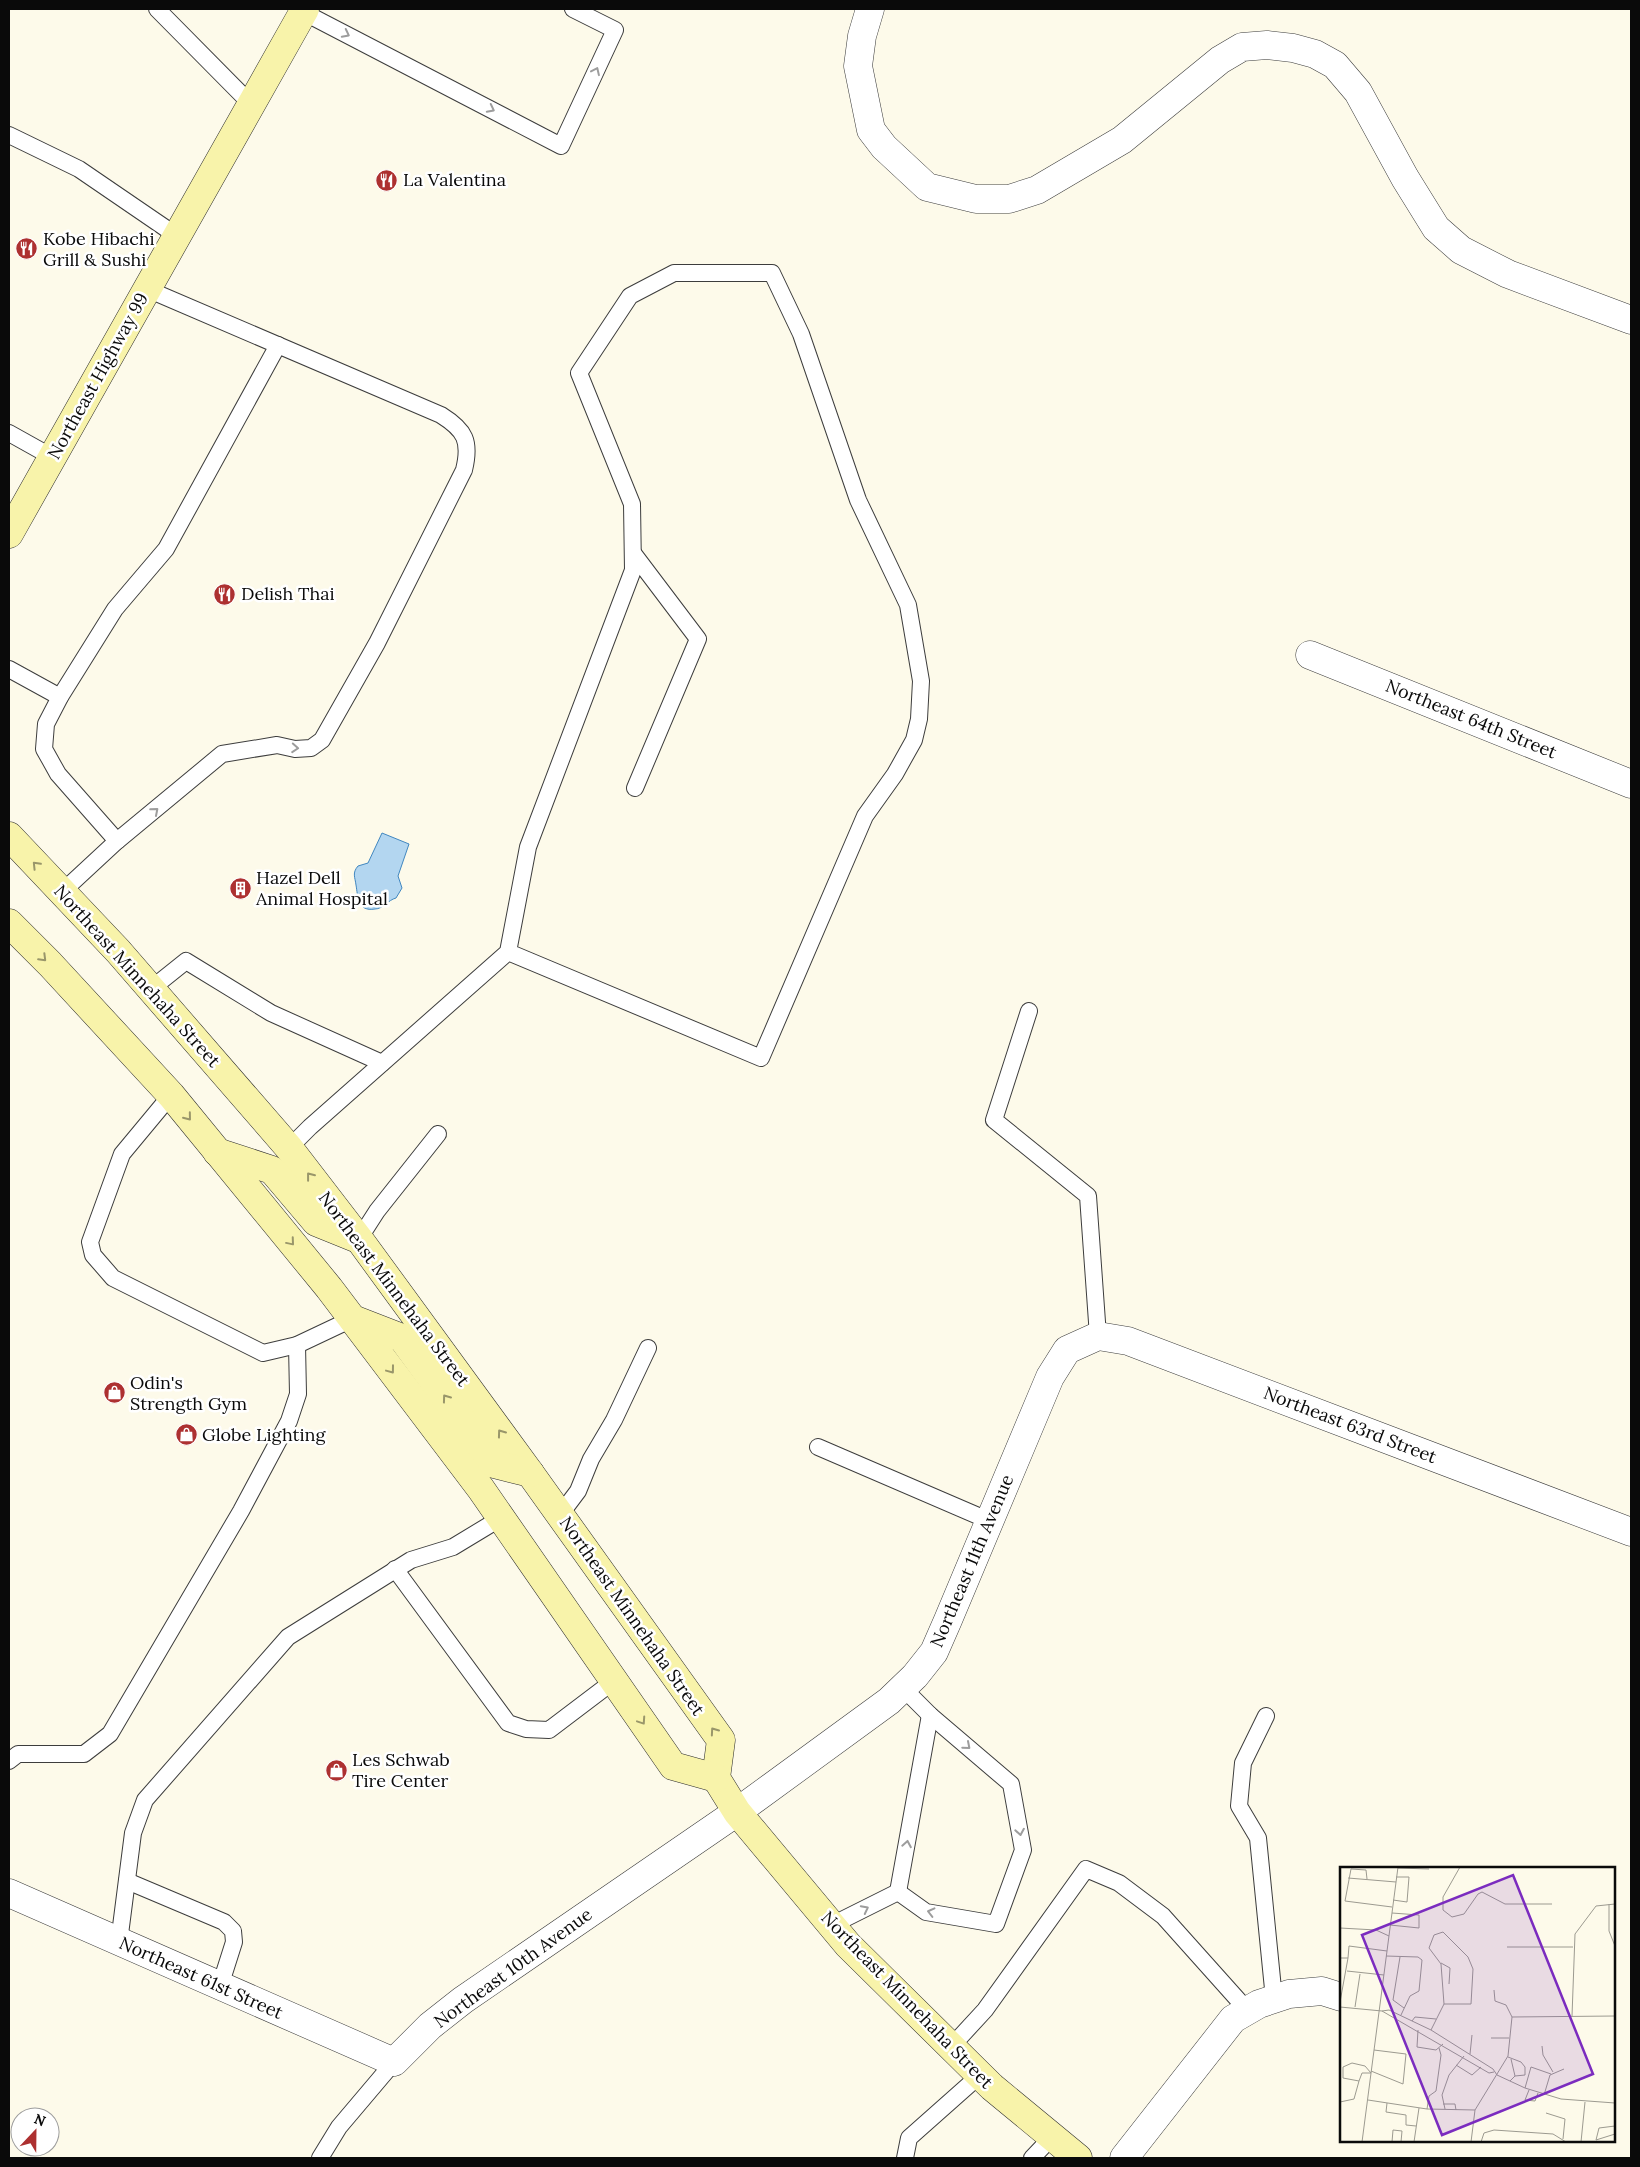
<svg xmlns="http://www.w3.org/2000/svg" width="1640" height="2167" viewBox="0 0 1640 2167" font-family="Lora,serif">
<rect width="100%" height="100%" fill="#fdfaea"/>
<!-- water -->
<path fill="#b3d6f0" stroke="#4187c0" d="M382 833 409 844 398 876 402 888 396 898C388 900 383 909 375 909 357 912 358 896 356 885 355 877 352 873 358 866L368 863Z"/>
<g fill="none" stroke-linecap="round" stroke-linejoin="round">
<defs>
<g id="service">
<path d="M157 9 251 104"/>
<path d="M303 12 561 146 615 30 573 9"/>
<path d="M9 135 79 169 177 236"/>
<path d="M9 433 52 457"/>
<path d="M633 553 698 639 635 788"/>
<path d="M9 669 60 697"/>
<path d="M117 841 58 774 44 749 46 724 60 697 115 609 166 549 278 345"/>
<path d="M62 892 117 841 222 754 277 745 295 749 311 748 322 740 377 643 464 470C471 441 465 430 441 415L147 289"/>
<path d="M151 989 186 961 271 1013 382 1063"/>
<path d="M1029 1011 994 1120 1088 1196 1098 1336"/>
<path d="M171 1095 122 1154 90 1242 93 1255 113 1278 263 1353 297 1345 352 1319"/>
<path d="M289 1148 310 1127 508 952 528 847 633 570 632 504 579 373 630 296 674 273H772L801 334 858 500 908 605 921 681 919 719 914 740 895 774 865 816 761 1058 508 952"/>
<path d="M359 1239 377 1211 438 1134"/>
<path d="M818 1447 990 1521"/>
<path d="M560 1515 578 1491 591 1459 614 1420 648 1348"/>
<path d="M395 1569 508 1723 526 1729 549 1730 615 1680"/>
<path d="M1266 1716 1243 1763 1239 1806 1258 1838 1274 1999"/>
<path d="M9 1761 18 1754H84L110 1734 241 1511 289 1421 298 1394 297 1345"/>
<path d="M127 1881 224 1922 233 1931 234 1942 220 1986"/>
<path d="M898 1892 926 1912 996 1924 1023 1850 1011 1784 930 1715 903 1688"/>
<path d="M898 1892 930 1715"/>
<path d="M832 1925 898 1892"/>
<path d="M119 1942 133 1833 145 1800 288 1637 411 1560 453 1547 501 1518"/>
<path d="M950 2048 985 2010 1086 1869 1119 1883 1163 1916 1248 2011"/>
<path d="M320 2158 339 2127 394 2062"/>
<path d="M905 2158 909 2138 980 2075"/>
<path d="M1032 2158 1052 2137"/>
</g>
<g id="minor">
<path d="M870 9 862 36 858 66 871 130 884 147 927 187 976 199H1009L1037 190 1122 140 1220 60 1242 47 1267 45 1293 48 1315 54 1335 65 1358 92 1405 178 1436 228 1461 250 1508 274 1631 320"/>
<path d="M1310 655 1631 784"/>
<path d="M9 1893 394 2062 430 2026 463 2000 737 1812 889 1701 915 1676 934 1652 948 1620 1050 1377 1067 1350 1098 1336 1128 1341 1631 1532"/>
<path d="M1124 2158 1233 2019 1259 2004 1289 1994 1322 1991 1341 1997"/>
</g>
<g id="secondary">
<path d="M9 534 305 9"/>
<path d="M9 836 118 951 289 1148 359 1239 530 1473 721 1740 716 1778 737 1812 848 1945 992 2087 1078 2158"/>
<path d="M9 923 50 964 171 1095 329 1288 481 1489 673 1766 716 1778"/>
<path d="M217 1152 272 1170 316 1222 358 1239"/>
<path d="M353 1319 402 1338 494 1464 530 1473"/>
</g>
</defs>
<!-- service casing -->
<use href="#service" stroke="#3d3d3d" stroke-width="18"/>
<!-- minor casing -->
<use href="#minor" stroke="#3d3d3d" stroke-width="29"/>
<!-- secondary casing -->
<use href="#secondary" stroke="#2c2c2c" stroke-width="29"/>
<!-- service -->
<use href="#service" stroke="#fff" stroke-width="16"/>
<!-- minor -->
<use href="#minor" stroke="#fff" stroke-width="28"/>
<!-- secondary -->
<use href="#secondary" stroke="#f8f3aa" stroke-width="28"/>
</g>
<!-- one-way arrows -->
<defs><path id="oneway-chevron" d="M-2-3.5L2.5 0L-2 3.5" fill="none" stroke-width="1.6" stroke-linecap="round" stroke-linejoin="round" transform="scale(1.25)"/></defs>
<g stroke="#9d9d9d">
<use href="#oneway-chevron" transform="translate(346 34) rotate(27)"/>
<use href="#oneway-chevron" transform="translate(596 71) rotate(-65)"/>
<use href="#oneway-chevron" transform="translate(491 109) rotate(27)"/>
<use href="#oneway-chevron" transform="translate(295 748) rotate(4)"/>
<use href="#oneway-chevron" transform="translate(155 811) rotate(-41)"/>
<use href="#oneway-chevron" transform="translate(967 1746) rotate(41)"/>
<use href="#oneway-chevron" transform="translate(1020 1832) rotate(80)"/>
<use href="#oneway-chevron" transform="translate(907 1844) rotate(-80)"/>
<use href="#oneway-chevron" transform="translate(865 1909) rotate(-27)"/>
<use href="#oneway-chevron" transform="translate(931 1912) rotate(-166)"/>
</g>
<g stroke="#99966a">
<use href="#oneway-chevron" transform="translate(36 865) rotate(-134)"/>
<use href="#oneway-chevron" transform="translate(43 958) rotate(45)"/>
<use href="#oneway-chevron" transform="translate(188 1117) rotate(51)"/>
<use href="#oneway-chevron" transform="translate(310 1176) rotate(-128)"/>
<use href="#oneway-chevron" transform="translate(291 1242) rotate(50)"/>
<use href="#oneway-chevron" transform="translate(391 1370) rotate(53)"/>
<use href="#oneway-chevron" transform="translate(446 1398) rotate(-126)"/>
<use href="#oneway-chevron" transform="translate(501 1433) rotate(-126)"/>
<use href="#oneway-chevron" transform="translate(642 1721) rotate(56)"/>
<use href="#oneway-chevron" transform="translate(714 1731) rotate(-125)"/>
</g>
<!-- icons -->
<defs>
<symbol id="restaurant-disc" viewBox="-11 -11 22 22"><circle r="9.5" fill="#ad3030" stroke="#fff"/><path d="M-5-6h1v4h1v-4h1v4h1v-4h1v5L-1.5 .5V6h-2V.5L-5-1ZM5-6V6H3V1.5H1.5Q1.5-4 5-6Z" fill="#fff"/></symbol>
<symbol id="building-disc" viewBox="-11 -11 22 22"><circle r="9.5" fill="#ad3030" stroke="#fff"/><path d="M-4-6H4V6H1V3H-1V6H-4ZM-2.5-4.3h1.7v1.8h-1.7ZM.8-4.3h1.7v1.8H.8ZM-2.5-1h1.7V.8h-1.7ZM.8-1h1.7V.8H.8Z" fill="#fff"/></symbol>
<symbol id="shop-disc" viewBox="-11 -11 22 22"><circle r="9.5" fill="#ad3030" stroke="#fff"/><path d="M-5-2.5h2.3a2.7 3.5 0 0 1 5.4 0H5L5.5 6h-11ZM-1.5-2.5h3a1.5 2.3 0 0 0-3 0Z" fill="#fff"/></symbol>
</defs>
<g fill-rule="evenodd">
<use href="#restaurant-disc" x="374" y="168" width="25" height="25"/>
<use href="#restaurant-disc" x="14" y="236" width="25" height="25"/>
<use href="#restaurant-disc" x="212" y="582" width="25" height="25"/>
<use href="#building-disc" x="228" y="876" width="25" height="25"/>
<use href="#shop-disc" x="102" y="1380" width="25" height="25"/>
<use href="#shop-disc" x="174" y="1422" width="25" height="25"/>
<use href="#shop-disc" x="324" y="1758" width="25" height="25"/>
</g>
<g text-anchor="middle" stroke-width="5" stroke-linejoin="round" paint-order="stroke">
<!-- poi labels -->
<g font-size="18" fill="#0a0a0a" stroke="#fff" text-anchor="start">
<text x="403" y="186">La Valentina</text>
<text x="43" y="245">Kobe Hibachi<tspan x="43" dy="21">Grill &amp; Sushi</tspan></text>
<text x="241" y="600">Delish Thai</text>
<text x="256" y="884">Hazel Dell<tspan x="256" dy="21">Animal Hospital</tspan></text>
<text x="130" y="1389">Odin's<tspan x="130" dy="21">Strength Gym</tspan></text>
<text x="202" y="1441">Globe Lighting</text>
<text x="352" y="1766">Les Schwab<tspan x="352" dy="21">Tire Center</tspan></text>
</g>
<!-- street labels -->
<g font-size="18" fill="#0a0a0a" stroke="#fff">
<text transform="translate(98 376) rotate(-61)" y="6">Northeast Highway 99</text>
<text transform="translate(1471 719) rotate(22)" y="6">Northeast 64th Street</text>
<text transform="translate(137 976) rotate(48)" y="6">Northeast Minnehaha Street</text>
<text transform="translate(394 1289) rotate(53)" y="6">Northeast Minnehaha Street</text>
<text transform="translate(1350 1425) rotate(21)" y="6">Northeast 63rd Street</text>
<text transform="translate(972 1561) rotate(-67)" y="6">Northeast 11th Avenue</text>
<text transform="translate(632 1616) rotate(55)" y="6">Northeast Minnehaha Street</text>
<text transform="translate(513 1968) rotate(-36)" y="6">Northeast 10th Avenue</text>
<text transform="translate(201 1978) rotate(24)" y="6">Northeast 61st Street</text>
<text transform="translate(907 2000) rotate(46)" y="6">Northeast Minnehaha Street</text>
</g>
</g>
<!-- overview -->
<g transform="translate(1340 1867)">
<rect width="275" height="275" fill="#fdfaea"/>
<path fill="none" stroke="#9c9a90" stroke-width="1" d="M120 0 103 30V43L112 50 124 47 138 27 142 25 165 37H212M58 1 89 2M8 11 56 15M27 12 26 3 11 2 5 34 52 40M53 33 67 35 69 10H56M269 37V64L275 79M50 58 79 61V48L52 46M0 61 36 63 49 69M167 80H233M46 89 78 90 82 93 79 124 70 129 61 148M60 90 53 133 64 141M0 91H8L9 79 47 84M101 96 110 101 109 117M7 104 44 108M154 123 155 134 166 138 172 150M0 135 8 91M0 140 42 144 149 206 154 205M15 140 20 107M42 144 49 143 91 163 153 202 157 208 185 221 221 232 275 236M232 149 235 67 256 39 275 37M72 154 75 150 96 152M78 163 77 180 96 183 103 177M91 163 104 137 101 97 89 81 94 68 103 65 128 90 133 102 131 137H104M151 171H169M202 179 203 188 213 205M130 187 132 168M168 190 181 195 185 200V208L175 209 170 214M171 192 175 209M12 196 25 199 31 206H22L19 214 3 211V200ZM116 198 132 208 141 200M31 204 63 217 66 187 34 183M185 221 191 200 211 207M189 223 185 233 195 234 198 226M204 228 210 208 224 202M28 233 87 242 135 243M0 235 14 232 19 214M47 236 46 245 66 248V258L76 259M103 237H115L116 243M87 242 89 229 96 224 101 188 99 181M105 242 102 228 109 208 124 189M206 246 225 252 223 272M256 273 259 261 275 259M256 273 275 267M22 275 58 0M52 275 53 263 62 264 61 275M74 275 79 241M131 275 135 243 168 189 172 150 275 149M141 275 144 266 154 263 213 267 226 275M241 275 245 235"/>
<path fill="#7b2cbf" fill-opacity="0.15" stroke="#7b2cbf" stroke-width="2.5" d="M173 8 253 207 102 268 22 68Z"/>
<rect width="275" height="275" fill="none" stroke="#0a0a0a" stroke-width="2.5"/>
</g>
<!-- border -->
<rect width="1640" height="2167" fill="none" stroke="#0a0a0a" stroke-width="20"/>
<!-- north arrow -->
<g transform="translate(35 2132) rotate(22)"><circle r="24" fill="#ffffff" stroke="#9d9d9d"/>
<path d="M0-4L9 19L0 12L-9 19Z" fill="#ad3030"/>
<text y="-8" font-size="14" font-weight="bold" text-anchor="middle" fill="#0a0a0a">N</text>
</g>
</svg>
